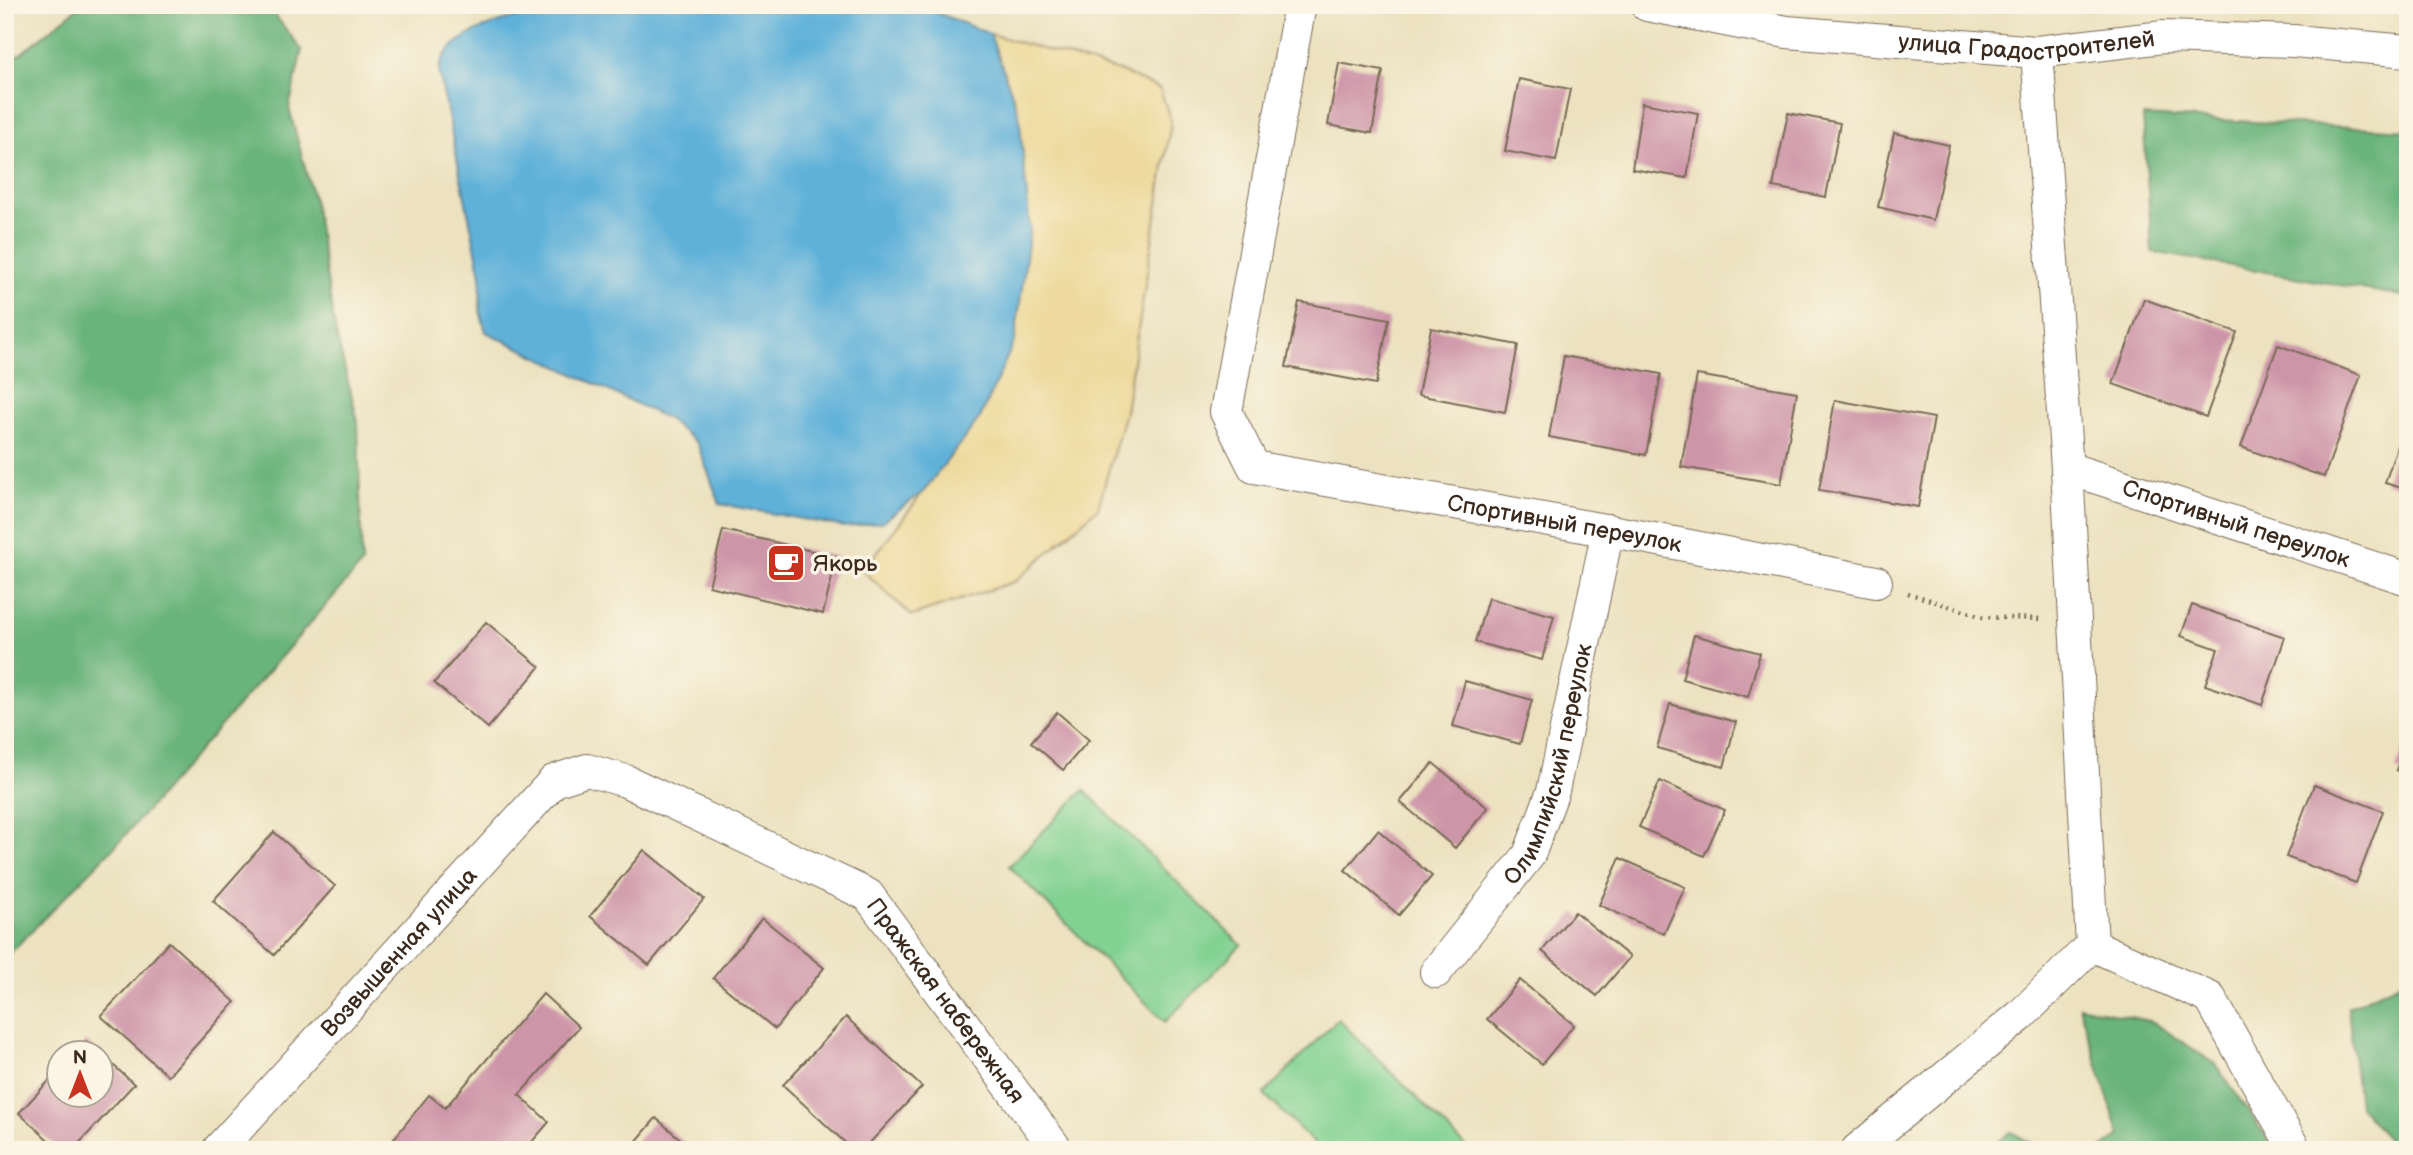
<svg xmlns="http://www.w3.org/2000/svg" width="2413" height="1155" viewBox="0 0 2413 1155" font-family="'Balsamiq Sans',sans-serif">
<rect width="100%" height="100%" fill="#fcf5e5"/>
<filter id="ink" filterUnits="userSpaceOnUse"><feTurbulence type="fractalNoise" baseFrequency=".0143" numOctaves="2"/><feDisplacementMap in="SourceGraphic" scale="14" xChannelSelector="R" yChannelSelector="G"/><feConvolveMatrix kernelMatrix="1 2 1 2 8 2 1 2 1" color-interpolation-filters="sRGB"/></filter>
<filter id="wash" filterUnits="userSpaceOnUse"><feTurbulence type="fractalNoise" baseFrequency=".00686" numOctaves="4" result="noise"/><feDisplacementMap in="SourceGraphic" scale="28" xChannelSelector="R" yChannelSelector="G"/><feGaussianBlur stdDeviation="1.57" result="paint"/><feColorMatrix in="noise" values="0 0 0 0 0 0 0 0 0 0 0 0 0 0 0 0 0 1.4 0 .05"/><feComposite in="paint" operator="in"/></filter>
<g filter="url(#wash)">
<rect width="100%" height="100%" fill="#ece2c0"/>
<!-- green -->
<g fill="#82d292" stroke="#5e7e58" stroke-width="2">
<path d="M1084 790 1241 945 1165 1022 1009 866Z"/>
<path d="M1338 1019 1469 1150H1321L1264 1094Z"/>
</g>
<!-- forest -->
<g fill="#69b47c" stroke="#526f4d" stroke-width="2">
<path d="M81 5H267L302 50 289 108 314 201 336 334 358 422 362 564 120 841 5 958V59L19 55Z"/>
<path d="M2143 116 2408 130V297L2152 252Z"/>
<path d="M2408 979V1150H2397L2359 1106 2348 1007Z"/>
<path d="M2079 1006 2153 1022 2215 1064 2275 1150H2100L2120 1136Z"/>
<path d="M2011 1132 2044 1150H1988Z"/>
</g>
<!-- sand -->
<path fill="#eeda9e" stroke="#94825e" stroke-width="2" d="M990 34 1119 71 1160 89 1171 122 1125 412 1098 508 1016 581 912 616 863 571 981 416 1019 113Z"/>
<!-- water -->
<path fill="#5eb1d9" stroke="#4c6e7c" stroke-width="2" d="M563 5H918L990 34 1019 113 1030 229 1015 340 981 416 923 492 882 522 845 527 720 504 697 443 668 419 486 332 480 311 481 275 439 72C443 28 527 15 563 5Z"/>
<g id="blocks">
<!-- building -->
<g fill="#cd95a8">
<path d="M1339 63 1383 71 1372 133 1328 125Z"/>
<path d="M1519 79 1570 89 1556 161 1505 151Z"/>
<path d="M1642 103 1698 113 1687 178 1632 169Z"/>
<path d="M1788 113 1840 123 1826 197 1773 187Z"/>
<path d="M1894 133 1949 145 1933 220 1878 207Z"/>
<path d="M2144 299 2237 332 2206 417 2113 384Z"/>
<path d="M1299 302 1389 319 1376 384 1286 367Z"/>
<path d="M1431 328 1518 345 1505 412 1418 395Z"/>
<path d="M2278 345 2361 375 2324 477 2241 447Z"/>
<path d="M1564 356 1661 374 1646 455 1549 437Z"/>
<path d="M1697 375 1797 392 1781 484 1681 467Z"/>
<path d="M1835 400 1934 418 1918 507 1819 490Z"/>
<path d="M2407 416 2408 417V490L2385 483Z"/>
<path d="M723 530 837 557 823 614 709 586Z"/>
<path d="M1488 598 1554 616 1542 660 1475 642Z"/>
<path d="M2192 605 2285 637 2262 705 2205 685 2218 649 2181 636Z"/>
<path d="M486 622 540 667 488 728 434 683Z"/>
<path d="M1694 635 1760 653 1748 697 1682 679Z"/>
<path d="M1465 681 1532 700 1520 744 1453 726Z"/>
<path d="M1670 704 1736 722 1724 767 1657 748Z"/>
<path d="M1057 712 1089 740 1063 770 1031 742Z"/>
<path d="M2407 738H2408V774L2396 770Z"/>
<path d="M1433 763 1488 808 1455 848 1400 802Z"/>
<path d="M1660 781 1725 810 1704 856 1639 827Z"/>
<path d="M2314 785 2383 811 2356 883 2286 857Z"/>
<path d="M1378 830 1432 876 1399 915 1345 870Z"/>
<path d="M274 832 335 886 274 955 213 901Z"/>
<path d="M644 850 704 899 649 965 590 916Z"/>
<path d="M1620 858 1685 887 1664 934 1599 905Z"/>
<path d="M1575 912 1630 957 1597 996 1542 951Z"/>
<path d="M762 918 824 968 775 1029 713 978Z"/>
<path d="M169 942 235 1002 168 1076 101 1016Z"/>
<path d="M1520 980 1574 1025 1542 1064 1487 1019Z"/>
<path d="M543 994 579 1027 519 1095 549 1122 525 1150H403L393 1140 429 1095 445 1108Z"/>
<path d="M846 1017 922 1087 863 1150H853L783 1085Z"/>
<path d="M86 1041 100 1054H74Z"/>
<path d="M102 1055 134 1084 73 1150H59L19 1113 60 1069V1096H102Z"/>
<path d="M656 1118 693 1150H629Z"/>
</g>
</g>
</g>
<g filter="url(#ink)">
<use href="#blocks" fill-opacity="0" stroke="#796a57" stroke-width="2"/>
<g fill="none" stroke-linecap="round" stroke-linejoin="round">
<defs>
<g id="minor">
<path id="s1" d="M1300 5 1226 412 1254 467 1638 536 1876 582"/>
<path id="s2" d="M1647 5 1787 32 2037 52 2163 37 2293 41 2408 51"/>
<path id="s3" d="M2067 468 2408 579"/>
<path d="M2092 945 2210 998 2295 1150"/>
<path id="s4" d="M1436 972 1529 855 1553 791 1608 530"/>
<path id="s5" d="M218 1150 554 781 587 770 626 781 868 895 1057 1150"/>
<path d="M1857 1150 2020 1016 2092 945 2067 468 2037 52"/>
</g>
</defs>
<!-- minor casing -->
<use href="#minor" stroke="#796a57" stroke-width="34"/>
<!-- path -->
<path stroke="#796a57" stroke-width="4.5" stroke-dasharray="2 5" stroke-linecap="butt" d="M1908 593 1983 617 2042 619"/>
<!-- minor -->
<use href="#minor" stroke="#fff" stroke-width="32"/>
</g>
</g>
<!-- icons -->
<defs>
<symbol id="cafe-square" viewBox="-11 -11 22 22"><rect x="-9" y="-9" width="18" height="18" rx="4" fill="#c8321e" stroke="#fcf5e5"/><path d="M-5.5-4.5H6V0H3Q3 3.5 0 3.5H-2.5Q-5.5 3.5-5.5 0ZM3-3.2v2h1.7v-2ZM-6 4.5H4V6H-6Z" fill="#fff"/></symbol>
</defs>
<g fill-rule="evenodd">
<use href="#cafe-square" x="764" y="541" width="44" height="44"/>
</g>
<g text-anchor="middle" stroke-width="7" stroke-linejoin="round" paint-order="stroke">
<!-- street labels -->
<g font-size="23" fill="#3b2a1e" stroke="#fcf5e5">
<text dy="8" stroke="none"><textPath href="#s2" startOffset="383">улица Градостроителей</textPath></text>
<text dy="8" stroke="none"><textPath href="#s1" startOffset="791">Спортивный переулок</textPath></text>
<text dy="8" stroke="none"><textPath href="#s3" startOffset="178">Спортивный переулок</textPath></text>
<text dy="8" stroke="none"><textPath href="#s4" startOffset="242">Олимпийский переулок</textPath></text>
<text dy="8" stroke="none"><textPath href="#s5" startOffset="268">Возвышенная улица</textPath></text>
<text dy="8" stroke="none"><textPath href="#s5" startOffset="973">Пражская набережная</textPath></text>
</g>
<!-- poi labels -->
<g font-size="23" fill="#3b2a1e" stroke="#fcf5e5" text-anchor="start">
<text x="813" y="571">Якорь</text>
</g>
</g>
<!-- margin -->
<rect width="2413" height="1155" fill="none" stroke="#fcf5e5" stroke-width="28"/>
<!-- north arrow -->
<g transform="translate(80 1074)"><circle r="33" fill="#fcf5e5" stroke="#afa495" stroke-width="2"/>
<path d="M0-5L12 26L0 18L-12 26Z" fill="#c8321e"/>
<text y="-10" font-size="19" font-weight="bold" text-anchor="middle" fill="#3b2a1e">N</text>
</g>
</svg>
